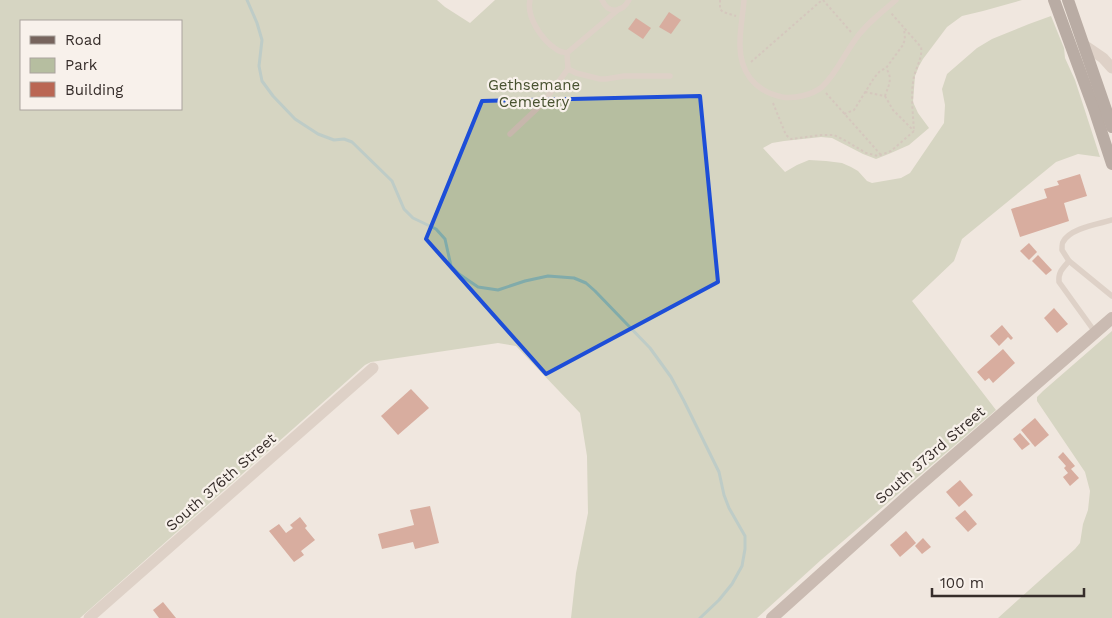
<svg xmlns="http://www.w3.org/2000/svg" width="1112" height="618" viewBox="0 0 1112 618" font-family="'Work Sans',sans-serif">
<rect width="100%" height="100%" fill="#f0e7df"/>
<!-- green -->
<g fill="#b6bea0" fill-rule="evenodd">
<path d="M0 0H437L445 7 470 23 495 0H1022L983 11 962 16 947 27 923 59 919 66 915 76 913 102 918 113 929 128 909 145 891 153 876 159 863 154 832 138 821 137 784 141 772 143 763 148 785 172 797 165 809 160 826 161 842 163 851 167 858 171 867 181 872 183 901 178 910 173 944 123 945 105 942 89 947 74 977 48 992 39 1029 24 1051 16 1064 48 1065 58 1075 80 1100 157 1078 154 1056 162 962 239 954 261 912 301 996 410 821 560 757 618H571L576 573 588 513 587 456 580 413 516 346 498 343 371 362 365 365 80 618H0ZM21 21H181V109H21Z"/>
<path d="M1112 331V618H998L1075 549 1080 543 1083 524 1088 510 1090 491 1085 472 1037 401V397L1043 391Z"/>
</g>
<g fill="none" stroke-linecap="round" stroke-linejoin="round">
<!-- stream -->
<path stroke="#81abaa" stroke-width="3" d="M247 0 257 23 262 40 259 66 262 81 273 96 295 119 318 134 334 140 344 139 352 142 392 181 404 209 413 218 436 229 445 239 451 266 459 274 478 287 498 290 525 281 548 276 574 278 586 283 595 291 650 348 671 377 684 401 719 472 724 495 729 508 745 536V549L742 566 732 584 719 600 700 618"/>
</g>
<!-- building -->
<g fill="#ba6653">
<path d="M669 12 681 20 671 34 659 27Z"/>
<path d="M636 18 651 28 643 39 628 29Z"/>
<path d="M1080 174 1087 196 1064 203 1069 221 1020 237 1011 209 1047 198 1044 189 1059 185 1057 181Z"/>
<path d="M1029 243 1037 252 1029 260 1020 251Z"/>
<path d="M1038 255 1052 270 1046 275 1032 261Z"/>
<path d="M1054 308 1068 324 1057 333 1044 318Z"/>
<path d="M1002 325 1013 338 1011 340 1008 337 999 346 990 336Z"/>
<path d="M1003 349 1015 363 993 383 989 378 985 381 977 372Z"/>
<path d="M411 389 429 408 398 435 381 416Z"/>
<path d="M1035 418 1049 435 1035 447 1021 430Z"/>
<path d="M1020 433 1030 444 1022 450 1013 439Z"/>
<path d="M1063 452 1075 466 1071 469 1079 478 1070 486 1063 477 1068 473 1064 468 1066 466 1058 457Z"/>
<path d="M960 480 973 495 959 507 946 492Z"/>
<path d="M430 506 439 543 415 549 413 542 382 549 378 534 414 525 410 510Z"/>
<path d="M965 510 977 524 968 532 955 518Z"/>
<path d="M300 517 307 526 305 528 315 540 301 551 304 555 294 562 269 531 279 524 286 533 293 528 290 525Z"/>
<path d="M906 531 916 543 900 557 890 545Z"/>
<path d="M923 538 931 547 922 554 915 546Z"/>
<path d="M163 602 176 618H159L153 610Z"/>
</g>
<g fill="none" stroke-linecap="round" stroke-linejoin="round">
<!-- path -->
<g stroke="#b3a196" stroke-width="2" stroke-dasharray="2.5 2.5" stroke-linecap="butt">
<path d="M720 0V9L723 12 736 16"/>
<path d="M823 0 851 32"/>
<path d="M751 62 822 0"/>
<path d="M865 92 885 96C889 84 893 79 886 68"/>
<path d="M826 93 881 155"/>
<path d="M885 96 893 110 914 131"/>
<path d="M773 103 786 135 791 139 821 135H834L846 141 866 153 878 156 891 151 914 131C913 115 911 98 913 82 914 70 923 59 921 47L891 13"/>
<path d="M844 114 854 110 874 78 880 71 886 68 903 45 905 39 904 28"/>
</g>
<!-- lane -->
<g stroke="#c7b7ac" stroke-width="5.5">
<path d="M530 0C526 17 542 40 556 49 559 52 563 52 567 53L619 9"/>
<path d="M602 0C608 14 622 13 629 0"/>
<path d="M744 0C743 14 740 28 740 42 739 71 754 91 782 97 794 99 812 95 822 87 836 74 844 55 855 40 866 24 882 12 896 0"/>
<path d="M567 53 568 69 576 73 600 79H606L624 76H670"/>
<path d="M510 134 542 104 568 69"/>
<path d="M1112 220C1099 224 1070 228 1063 242 1062 243 1062 248 1062 250L1069 261 1112 296"/>
<path d="M1069 261C1063 268 1058 272 1059 282L1095 332"/>
</g>
<!-- street -->
<g stroke="#c7b7ac" stroke-width="11">
<path d="M1084 45 1103 58 1112 68"/>
<path d="M89 618 373 368"/>
</g>
<!-- secondary -->
<path stroke="#9b867d" stroke-width="12" d="M772 618 913 491 1112 318"/>
<!-- primary -->
<g stroke="#77645d" stroke-width="12">
<path d="M1054 0 1094 109 1112 164"/>
<path d="M1068 0 1112 127"/>
</g>
</g>
<!-- marked area -->
<path d="M0 0H1112V618H0ZM700 96 718 282 546 374 426 239 482 101Z" fill="#f0e7df" fill-opacity=".55" fill-rule="evenodd"/>
<path fill="none" stroke="#1d4ed8" stroke-width="4" stroke-linejoin="round" d="M700 96 718 282 546 374 426 239 482 101Z"/>
<g text-anchor="middle" stroke-width="4.5" stroke-linejoin="round" paint-order="stroke">
<!-- park labels -->
<g font-size="15" fill="#485230" stroke="#f8f1eb">
<text x="534" y="90">Gethsemane<tspan x="534" dy="17">Cemetery</tspan></text>
</g>
<!-- street labels -->
<g font-size="15" fill="#362d2a" stroke="#f8f1eb">
<text transform="translate(930 455) rotate(-41)" y="5">South 373rd Street</text>
<text transform="translate(221 482) rotate(-41)" y="5">South 376th Street</text>
</g>
</g>
<!-- legend -->
<rect x="20" y="20" width="162" height="90" fill="#f8f1eb" stroke="#aaa39e"/>
<rect x="30" y="36" width="25" height="8" fill="#77645d" stroke="#aaa39e"/>
<text x="65" y="45" font-size="15" fill="#362d2a">Road</text>
<rect x="30" y="58" width="25" height="15" fill="#b6bea0" stroke="#aaa39e"/>
<text x="65" y="70" font-size="15" fill="#362d2a">Park</text>
<rect x="30" y="82" width="25" height="15" fill="#ba6653" stroke="#aaa39e"/>
<text x="65" y="95" font-size="15" fill="#362d2a">Building</text>
<!-- scale -->
<path d="M932 588v8h152v-8" fill="none" stroke="#362d2a" stroke-width="2.5"/>
<text x="940" y="588" font-size="15" fill="#362d2a" stroke="#f8f1eb" stroke-width="4" paint-order="stroke">100 m</text>
</svg>
